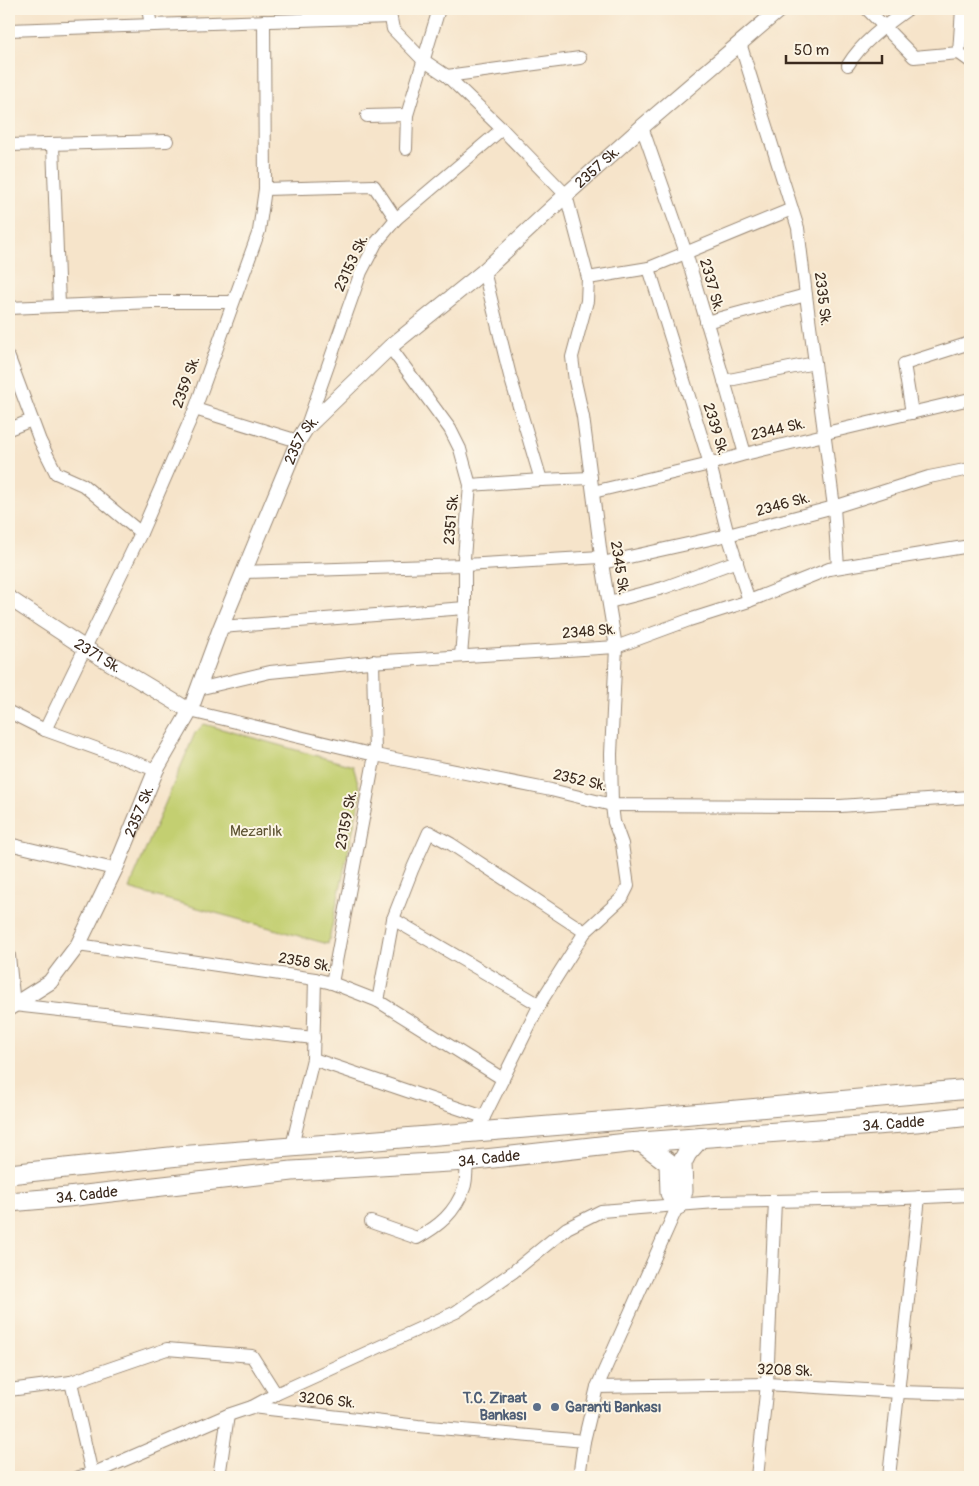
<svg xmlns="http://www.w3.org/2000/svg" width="979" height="1486" viewBox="0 0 979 1486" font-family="Pangolin,sans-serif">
<rect width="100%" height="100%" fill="#fcf5e5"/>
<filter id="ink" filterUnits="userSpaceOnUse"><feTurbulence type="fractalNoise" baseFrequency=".02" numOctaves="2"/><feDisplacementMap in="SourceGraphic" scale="10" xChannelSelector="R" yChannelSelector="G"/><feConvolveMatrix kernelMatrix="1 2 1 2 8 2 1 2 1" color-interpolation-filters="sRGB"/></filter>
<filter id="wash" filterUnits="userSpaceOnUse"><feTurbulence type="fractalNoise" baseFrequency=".0096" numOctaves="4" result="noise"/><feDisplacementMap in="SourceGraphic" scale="20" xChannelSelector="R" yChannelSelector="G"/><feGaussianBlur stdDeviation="1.12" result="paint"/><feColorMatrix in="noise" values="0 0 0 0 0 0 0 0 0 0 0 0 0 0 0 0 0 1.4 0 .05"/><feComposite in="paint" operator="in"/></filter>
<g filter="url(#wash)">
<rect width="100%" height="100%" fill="#f6e4ca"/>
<!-- green -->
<path fill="#c3cf71" stroke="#7f7c48" d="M204 724 353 766 361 793 328 944 129 889 195 733Z"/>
</g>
<g filter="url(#ink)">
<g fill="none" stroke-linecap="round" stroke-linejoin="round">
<defs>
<g id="minor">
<path d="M148 9 151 25"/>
<path d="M389 9 393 29 423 60 447 76 502 129 566 195 588 278 587 301 572 357 575 381 583 417 602 563 616 647 611 754 612 805 614 822 622 844 628 886 622 898 585 932 542 1000 477 1131"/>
<path d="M867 9 914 57 959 53"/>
<path d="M9 30 390 17"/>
<path d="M740 43 798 228 806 295 834 507 838 567"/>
<path d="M959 53 962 9"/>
<path d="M959 53 970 61"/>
<path d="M848 65C862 42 886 25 908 9"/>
<path d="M447 76 580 58"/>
<path d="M367 116 407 115"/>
<path d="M642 127 686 253 721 370 745 454"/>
<path d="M9 145 167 141"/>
<path d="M53 145 59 305"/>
<path d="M406 149 407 115 439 9"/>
<path d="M265 189 374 186 396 219"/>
<path d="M649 268 710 464 728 535 749 601"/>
<path d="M484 271 510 376 541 480"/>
<path d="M588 278 649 268 792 209"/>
<path d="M9 308 152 302H232"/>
<path d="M706 322 806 295"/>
<path d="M390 347 450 429 460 449 470 485 464 558 465 565V608L461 656"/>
<path d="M9 358 40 441 56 473 83 485 141 533"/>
<path d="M724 381 815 363"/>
<path d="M195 409 298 441"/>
<path d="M912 413 904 364 970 343"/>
<path d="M306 428 361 272 376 243 396 219 502 129"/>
<path d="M9 429 32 420"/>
<path d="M470 485 541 480 591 478"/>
<path d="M593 492 710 464 745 454 824 435 830 432 970 399"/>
<path d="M602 563 728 535 834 507 929 477 970 469"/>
<path d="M244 572 465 565 601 557"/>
<path d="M609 602 663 588 737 561"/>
<path d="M221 627 465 608"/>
<path d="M198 689 270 672 369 662 616 647 689 620 749 601 829 569 970 546"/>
<path d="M190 711 375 755 551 790 612 805 840 806 970 797"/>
<path d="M9 712 45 730 156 770"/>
<path d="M45 730 141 533 195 409 259 231 265 189 264 21"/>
<path d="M9 844 114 869"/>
<path d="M393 919 540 1005"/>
<path d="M78 945 315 979 332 983 378 1001 503 1079"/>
<path d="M9 956 14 1005 314 1038"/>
<path d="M332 983 375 755 373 661"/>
<path d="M378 1001 393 919 412 870 429 832 451 844 585 932"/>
<path d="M313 1059 484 1117"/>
<path d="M292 1146 313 1059 315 979"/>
<path d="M371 1222 417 1238C439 1226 455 1213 464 1188 467 1180 466 1169 467 1161"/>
<path d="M597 1387 767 1384 899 1392 970 1394"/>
<path d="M9 1390 71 1382"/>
<path d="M252 1407 276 1394 456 1312 513 1272 567 1228 601 1211 716 1202 882 1199 970 1195"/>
<path d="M92 1474 71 1382 167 1349 252 1356 276 1394"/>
<path d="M79 1477 92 1474 228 1415 252 1407 418 1426 584 1441"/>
<path d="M219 1477 228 1415"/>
<path d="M579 1477 584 1441 597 1387 678 1205"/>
<path d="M757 1477 767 1384 775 1201"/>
<path d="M889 1477 919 1197"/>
</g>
<g id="tertiary">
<path id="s1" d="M9 598 85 648 190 711"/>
<path id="s2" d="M9 1008 50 982 78 945 117 865 156 770 190 711 221 627 298 441 306 428 390 347 484 271 566 195 642 127 780 9"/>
</g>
<g id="primary">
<path d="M641 1142 669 1163 670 1193 678 1205 683 1191 682 1163 687 1153 700 1138"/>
<path d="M9 1174 179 1156 636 1119 970 1089"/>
<path id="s3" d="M9 1202 68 1197 292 1171 467 1161 627 1143 916 1122 970 1116"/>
</g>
</defs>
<!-- minor casing -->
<use href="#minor" stroke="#988774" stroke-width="14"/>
<!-- tertiary casing -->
<use href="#tertiary" stroke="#988774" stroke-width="17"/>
<!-- primary casing -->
<use href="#primary" stroke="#988774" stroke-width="21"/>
<!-- minor -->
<use href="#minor" stroke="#fff" stroke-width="12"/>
<!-- tertiary -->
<use href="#tertiary" stroke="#fff" stroke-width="15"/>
<!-- primary -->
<use href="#primary" stroke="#fff" stroke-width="19"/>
</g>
</g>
<!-- markers -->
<g fill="#5c6f8a" stroke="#fcf5e5" stroke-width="2">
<circle cx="537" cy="1407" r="5"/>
<circle cx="555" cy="1407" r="5"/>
</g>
<g text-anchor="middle" stroke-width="4" stroke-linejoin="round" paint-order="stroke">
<!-- street labels -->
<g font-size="15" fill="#3b2a1e" stroke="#fcf5e5">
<text dy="5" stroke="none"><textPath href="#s2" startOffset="1052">2357 Sk.</textPath></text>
<text transform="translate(351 263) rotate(-65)" y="5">23153 Sk.</text>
<text transform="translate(712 285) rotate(74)" y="5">2337 Sk.</text>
<text transform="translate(823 299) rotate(83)" y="5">2335 Sk.</text>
<text transform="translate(186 382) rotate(-70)" y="5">2359 Sk.</text>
<text transform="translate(716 429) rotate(73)" y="5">2339 Sk.</text>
<text transform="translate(778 429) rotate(-13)" y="5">2344 Sk.</text>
<text dy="5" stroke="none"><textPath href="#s2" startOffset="648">2357 Sk.</textPath></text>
<text transform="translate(783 504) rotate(-15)" y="5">2346 Sk.</text>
<text transform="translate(451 519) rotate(-85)" y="5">2351 Sk.</text>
<text transform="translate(620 568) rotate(81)" y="5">2345 Sk.</text>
<text transform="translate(589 631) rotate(-5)" y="5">2348 Sk.</text>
<text dy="5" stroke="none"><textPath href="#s1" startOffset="106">2371 Sk.</textPath></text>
<text transform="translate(580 780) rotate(13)" y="5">2352 Sk.</text>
<text dy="5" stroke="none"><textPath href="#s2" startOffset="242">2357 Sk.</textPath></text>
<text transform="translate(346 820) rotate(-79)" y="5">23159 Sk.</text>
<text transform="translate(305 962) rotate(10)" y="5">2358 Sk.</text>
<text dy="5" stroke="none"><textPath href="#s3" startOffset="888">34. Cadde</textPath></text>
<text dy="5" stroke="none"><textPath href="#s3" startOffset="482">34. Cadde</textPath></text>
<text dy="5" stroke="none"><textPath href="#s3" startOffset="78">34. Cadde</textPath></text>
<text transform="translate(785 1370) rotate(2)" y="5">3208 Sk.</text>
<text transform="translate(327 1400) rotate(6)" y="5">3206 Sk.</text>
</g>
<!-- park labels -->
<g font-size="15" fill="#5d5333" stroke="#fcf5e5">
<text x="256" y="836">Mezarlık</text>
</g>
<!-- service labels -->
<g font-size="15" font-weight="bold" fill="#4e5e75" stroke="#fcf5e5" text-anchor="end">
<text x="527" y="1403">T.C. Ziraat<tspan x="527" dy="17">Bankası</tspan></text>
<text x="565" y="1412" text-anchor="start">Garanti Bankası</text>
</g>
</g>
<!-- margin -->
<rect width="979" height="1486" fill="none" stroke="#fcf5e5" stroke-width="30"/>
<!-- scale -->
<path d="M786 55v8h96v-8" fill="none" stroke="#3b2a1e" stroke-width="2.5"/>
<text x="794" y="55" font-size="15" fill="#3b2a1e" stroke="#fcf5e5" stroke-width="4" paint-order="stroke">50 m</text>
</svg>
